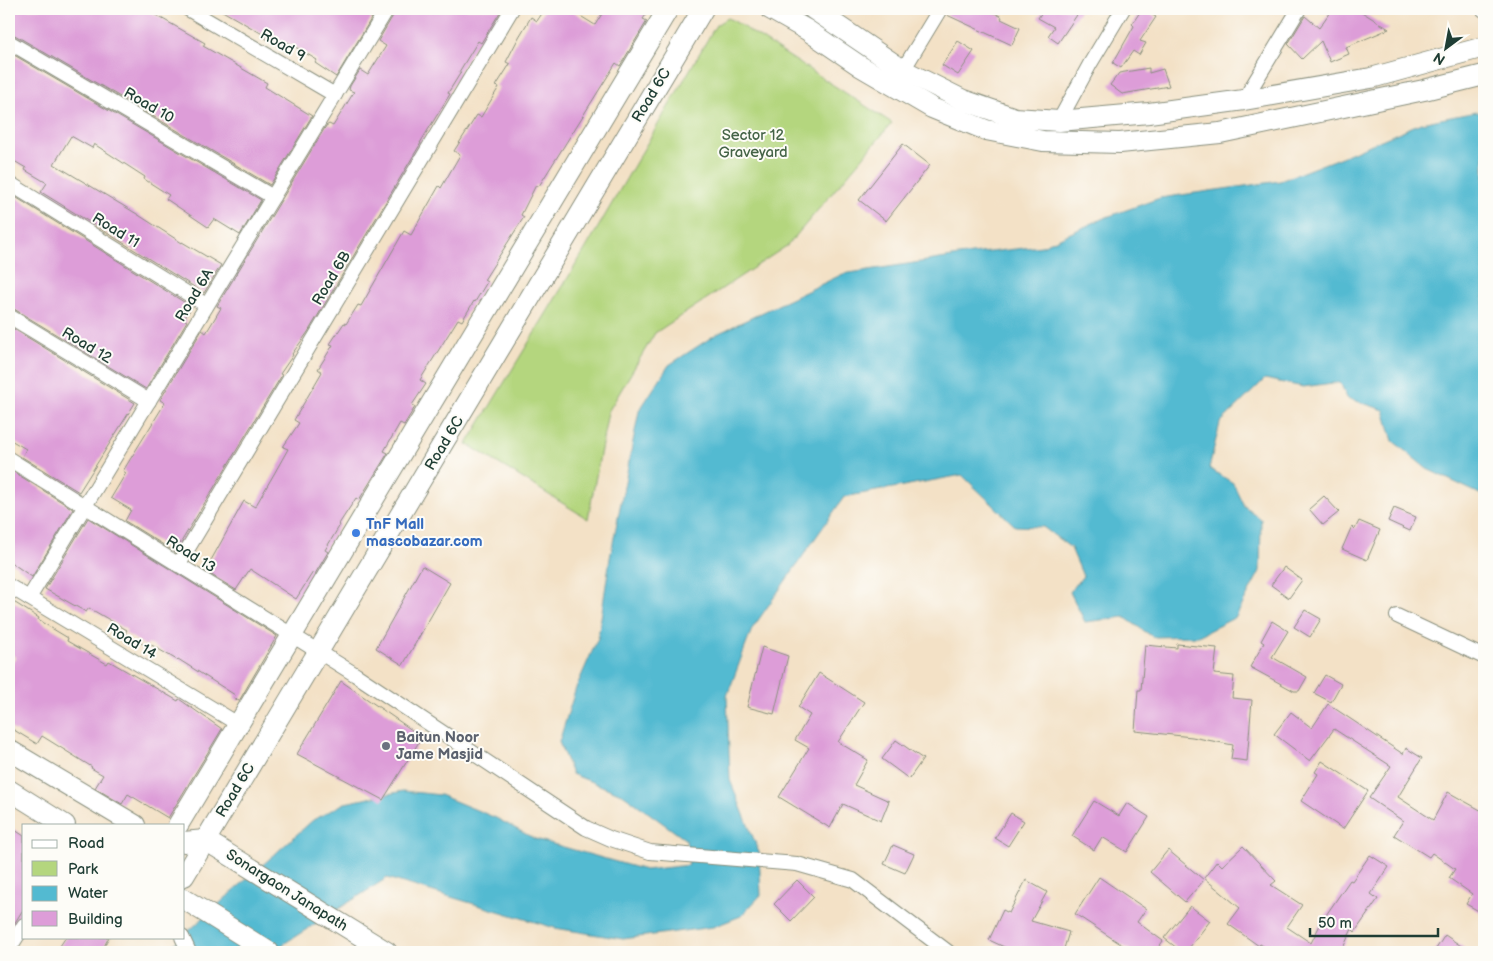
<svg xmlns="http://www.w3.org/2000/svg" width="1493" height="961" viewBox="0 0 1493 961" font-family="'Balsamiq Sans',sans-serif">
<rect width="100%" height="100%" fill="#fdfcf7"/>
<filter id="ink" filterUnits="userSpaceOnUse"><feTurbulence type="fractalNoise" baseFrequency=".02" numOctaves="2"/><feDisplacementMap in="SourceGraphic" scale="10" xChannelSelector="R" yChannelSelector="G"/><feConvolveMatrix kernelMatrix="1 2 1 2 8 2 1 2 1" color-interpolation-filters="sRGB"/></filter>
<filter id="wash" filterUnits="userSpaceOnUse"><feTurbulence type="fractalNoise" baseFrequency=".0096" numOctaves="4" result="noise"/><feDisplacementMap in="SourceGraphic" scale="20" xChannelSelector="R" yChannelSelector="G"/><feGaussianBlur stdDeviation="1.12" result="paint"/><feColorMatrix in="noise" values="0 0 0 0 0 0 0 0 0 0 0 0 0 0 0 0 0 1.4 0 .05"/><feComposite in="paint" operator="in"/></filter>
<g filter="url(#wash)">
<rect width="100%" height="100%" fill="#f3e1c6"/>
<!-- green -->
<path fill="#b4d67e" stroke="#6a8a59" d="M727 18 734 21 892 123 788 245 655 333 608 412 588 519 467 444 586 248 716 25Z"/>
<!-- water -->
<path fill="#53bad1" stroke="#397c82" d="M1476 112 1484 113V496L1427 469 1393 441 1384 410 1347 398 1340 382 1303 387 1265 379 1220 423 1209 468 1233 483 1244 506 1261 519 1260 571 1236 617 1198 636 1153 637 1124 617 1085 622 1070 592 1083 576 1071 548 1043 527 1015 526 962 475 844 497 752 629 727 696 730 780 759 852 761 895 741 916 713 927 623 939 555 928 387 878 271 952H165L313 820 345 803 403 791 440 795 496 818 535 839 645 870 689 865 686 840 624 795 572 774 559 742 576 688 598 638 610 558 639 411 669 365 715 335 843 274 972 254 1042 246 1104 218 1160 198 1280 181 1344 156 1421 123Z"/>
<g id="blocks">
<!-- building -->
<g fill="#dd9dd8">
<path d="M15 9H145L205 43 203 46 267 83 265 87 312 116 270 185 13 34 9 33V18Z"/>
<path d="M219 9H377L336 77 315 63 317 60 287 42 283 49 265 38 266 36Z"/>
<path d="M396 9H502L481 43 478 41 459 72H461L448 93 450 94 420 143H421L308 332 292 354 293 355 280 374 282 375 175 552 125 521 131 510 111 498 126 473 123 471 165 403 160 400 202 330 206 333 221 308 217 306 326 126 329 124 333 126 354 92 349 90 350 86 360 70 368 75 386 46 378 41 394 14Z"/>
<path d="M545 9H569L595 25 605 9H650L643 19 647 21 620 66 616 63 539 186 536 185 521 215 524 217 484 280 487 282 475 302 474 301 462 321 458 319 420 380 426 384 412 405 415 407 404 425 400 423 384 451 388 453 359 500 356 498 339 524 340 525 325 550 328 552 315 574 313 572 296 599 250 569 236 590 205 571 244 501 255 507 274 474 288 449 283 447 299 423 294 420 322 372 318 369 333 345 330 344 344 323 346 324 358 305 361 306 404 231 411 235 439 186 441 188 460 155 454 151 477 115 481 117 499 87 496 86 510 64 506 62 519 37 531 17 537 21Z"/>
<path d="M949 9H987L1002 17 1001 19 1020 28 1012 45 947 15Z"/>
<path d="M1044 9H1081L1058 43 1048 36 1054 27 1038 18Z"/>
<path d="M1142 9 1156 17 1140 41 1146 43 1139 55 1133 51 1121 68 1113 63 1134 26 1132 24Z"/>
<path d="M1332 9H1357L1389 29 1346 47 1349 54 1330 62 1321 41 1302 59 1288 44 1305 16 1319 28Z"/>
<path d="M958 41 974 51 958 75 942 65Z"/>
<path d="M9 52 261 200 240 235 214 219 208 227 166 199 169 195 144 179 145 177 94 144 92 148 71 136 54 164 137 214 182 243V242L221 265 204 293 41 192 47 183 25 170 26 168 9 158Z"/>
<path d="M1149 68V73L1163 69 1169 86 1122 94 1110 85 1119 73Z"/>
<path d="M903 144 930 165 886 221 859 200Z"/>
<path d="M9 193 192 307 184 319 187 321 146 389 14 309 9 307Z"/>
<path d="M9 326 135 403 79 492 22 457 26 449 9 439Z"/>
<path d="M9 469 73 509 32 577 9 561Z"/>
<path d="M1324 496 1339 512 1323 525 1309 509Z"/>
<path d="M1394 508 1416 517 1410 531 1388 521Z"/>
<path d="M88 518 277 636 239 701 234 698 235 695 178 659 177 660 148 643 146 646 125 633 127 630 89 608 86 612 45 589Z"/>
<path d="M1359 521 1380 530 1367 560 1342 549 1352 526 1355 529Z"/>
<path d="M422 566 450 583 403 665 376 648Z"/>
<path d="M1284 567 1302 580 1289 598 1271 585Z"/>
<path d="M9 599 39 618 38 620 68 638 67 641 107 664 109 661 178 701 179 699 222 729 168 818 128 794 122 804 95 788 103 775 91 768 92 767 42 736 37 744 9 727V669L16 657 9 653Z"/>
<path d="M1305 610 1321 619 1310 637 1294 627Z"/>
<path d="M1272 621 1288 631 1272 657 1307 677 1299 691H1294L1250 667 1264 643 1261 641Z"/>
<path d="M1177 644 1217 648 1214 674 1234 676 1232 698 1252 700 1247 761 1231 759 1233 745 1192 737 1135 731 1138 690H1141L1145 645 1177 648Z"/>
<path d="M762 647 788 656 774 714 747 707Z"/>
<path d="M819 673 864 702 838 742 868 760 854 785 889 801 881 821 843 804 830 828 779 797 809 748 795 740 810 715 798 707Z"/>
<path d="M1325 675 1341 684 1331 702 1314 693Z"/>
<path d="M341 681 422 737 383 800 297 754Z"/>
<path d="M1328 704 1403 754 1406 748 1422 758 1398 797 1433 820 1448 792 1484 812V914L1466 904 1472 894 1449 878 1455 869 1432 853 1429 857 1394 835 1403 821 1369 798 1391 766 1334 729 1310 761 1274 734 1291 712 1312 728Z"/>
<path d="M896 740 923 759 909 779 882 759Z"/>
<path d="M1322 761 1368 791 1343 829 1301 801 1318 774 1315 772Z"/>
<path d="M1094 801 1119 816 1127 803 1149 817 1127 852 1102 837 1094 850 1072 836Z"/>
<path d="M1011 813 1024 821 1008 846 995 838Z"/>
<path d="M9 826 24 836V908L9 932Z"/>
<path d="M893 845 914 854 905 873 884 864Z"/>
<path d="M1243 846 1276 881 1271 885 1302 905 1287 927 1311 943 1322 921 1350 880 1352 881 1370 855 1389 867 1371 894 1378 899 1355 932 1352 929 1341 952H1273L1260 944 1259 946 1228 924 1240 908 1204 878 1217 861 1222 866Z"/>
<path d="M1168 850 1204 880 1185 902 1150 872Z"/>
<path d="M1099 877 1146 909 1137 922 1163 941 1155 952H1133L1075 914Z"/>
<path d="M797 880 814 897 791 921 774 904Z"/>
<path d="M1026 880 1047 892 1031 921 1069 932 1063 952H1015L989 940 1003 910 1009 913Z"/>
<path d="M1190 906 1210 921 1186 952H1182L1164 938Z"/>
<path d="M1445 935 1470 952H1434Z"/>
<path d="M66 937H109L101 952H56Z"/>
</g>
</g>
</g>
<g filter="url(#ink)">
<use href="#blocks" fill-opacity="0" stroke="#898f7d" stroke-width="1"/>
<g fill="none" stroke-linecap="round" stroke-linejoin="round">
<defs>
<g id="street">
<path d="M188 9 335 95"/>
<path d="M1483 9 1484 10"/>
<path d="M9 42 273 197"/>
<path d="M903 70 940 9"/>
<path d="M1244 100 1299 9"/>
<path d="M1059 121 1090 64 1123 9"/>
<path d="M9 183 206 305"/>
<path d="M9 316 149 401"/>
<path d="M9 459 356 675 586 828 611 839 650 852 797 864 853 880 948 952"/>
<path d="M178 565 512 9"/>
<path d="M9 586 238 724"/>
<path d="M29 598 387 9"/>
<path d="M1397 616 1484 657"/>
<path d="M182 937 189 952"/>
<path d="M9 949 24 925"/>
</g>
<g id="secondary">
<path d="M770 9 807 30 860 66 932 108 986 130 1043 141 1120 143 1220 133 1424 90 1484 75"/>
<path d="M813 9 903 70 963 100 1015 118 1059 121 1149 113 1244 100 1371 78 1484 47"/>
<path d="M9 750 135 825"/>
<path d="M9 790 65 825"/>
<path d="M178 825 668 9"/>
<path d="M184 842 205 840 387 952"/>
<path d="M184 876 703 9"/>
<path d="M184 899 269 952"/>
</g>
</defs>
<!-- street casing -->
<use href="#street" stroke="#898f7d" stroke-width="16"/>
<!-- secondary casing -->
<use href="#secondary" stroke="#898f7d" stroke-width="22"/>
<!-- street -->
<use href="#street" stroke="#fff" stroke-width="14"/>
<!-- secondary -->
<use href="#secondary" stroke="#fff" stroke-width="20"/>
</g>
</g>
<!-- markers -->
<circle fill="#3f7fe0" stroke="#fdfcf7" stroke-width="2" cx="356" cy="533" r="5"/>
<circle fill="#6b7280" stroke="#fdfcf7" stroke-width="2" cx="386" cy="746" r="5"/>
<g text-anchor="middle" stroke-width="4" stroke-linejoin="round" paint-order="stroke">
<!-- street labels -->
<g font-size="15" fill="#1f3d34" stroke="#fdfcf7">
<text transform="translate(283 45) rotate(30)" y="5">Road 9</text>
<text transform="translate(651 95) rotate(-59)" y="5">Road 6C</text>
<text transform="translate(149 105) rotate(30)" y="5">Road 10</text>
<text transform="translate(116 230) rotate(32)" y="5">Road 11</text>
<text transform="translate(331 278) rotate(-59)" y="5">Road 6B</text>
<text transform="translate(194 295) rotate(-59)" y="5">Road 6A</text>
<text transform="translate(87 345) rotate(31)" y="5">Road 12</text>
<text transform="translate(444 443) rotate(-59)" y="5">Road 6C</text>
<text transform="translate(191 554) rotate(32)" y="5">Road 13</text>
<text transform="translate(132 641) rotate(31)" y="5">Road 14</text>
<text transform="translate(235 790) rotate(-59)" y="5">Road 6C</text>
<text transform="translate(287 890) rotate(32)" y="5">Sonargaon Janapath</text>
</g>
<!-- park labels -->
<g font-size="15" fill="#446346" stroke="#fdfcf7">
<text x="753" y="140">Sector 12<tspan x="753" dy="17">Graveyard</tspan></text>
</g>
<!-- shop labels -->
<g font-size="15" font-weight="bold" fill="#366cbe" stroke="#fdfcf7" text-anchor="start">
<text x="366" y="529">TnF Mall<tspan x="366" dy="17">mascobazar.com</tspan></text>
</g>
<!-- worship labels -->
<g font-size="15" font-weight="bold" fill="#5b616d" stroke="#fdfcf7" text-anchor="start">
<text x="396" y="742">Baitun Noor<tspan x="396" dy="17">Jame Masjid</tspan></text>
</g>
</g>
<!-- margin -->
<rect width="1493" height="961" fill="none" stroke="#fdfcf7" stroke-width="30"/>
<!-- legend -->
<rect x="22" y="824" width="162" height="115" fill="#fdfcf7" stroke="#a4b0a9"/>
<rect x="32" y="840" width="25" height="8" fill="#ffffff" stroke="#a4b0a9"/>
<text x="68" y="848" font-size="15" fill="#1f3d34">Road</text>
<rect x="32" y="861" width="25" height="15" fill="#b4d67e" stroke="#a4b0a9"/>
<text x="68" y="874" font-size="15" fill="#1f3d34">Park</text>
<rect x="32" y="886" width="25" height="15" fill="#53bad1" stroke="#a4b0a9"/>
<text x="68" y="898" font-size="15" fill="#1f3d34">Water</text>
<rect x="32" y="911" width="25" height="15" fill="#dd9dd8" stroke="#a4b0a9"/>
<text x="68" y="924" font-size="15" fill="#1f3d34">Building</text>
<!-- north arrow -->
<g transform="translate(1446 48) rotate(212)" stroke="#fdfcf7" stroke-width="4" paint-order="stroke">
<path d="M0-4L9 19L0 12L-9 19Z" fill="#1f3d34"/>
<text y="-8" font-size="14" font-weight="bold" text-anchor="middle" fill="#1f3d34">N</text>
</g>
<!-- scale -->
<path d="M1310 928v8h128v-8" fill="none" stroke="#1f3d34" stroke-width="2.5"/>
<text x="1318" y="928" font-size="15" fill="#1f3d34" stroke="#fdfcf7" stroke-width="4" paint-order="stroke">50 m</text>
</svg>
